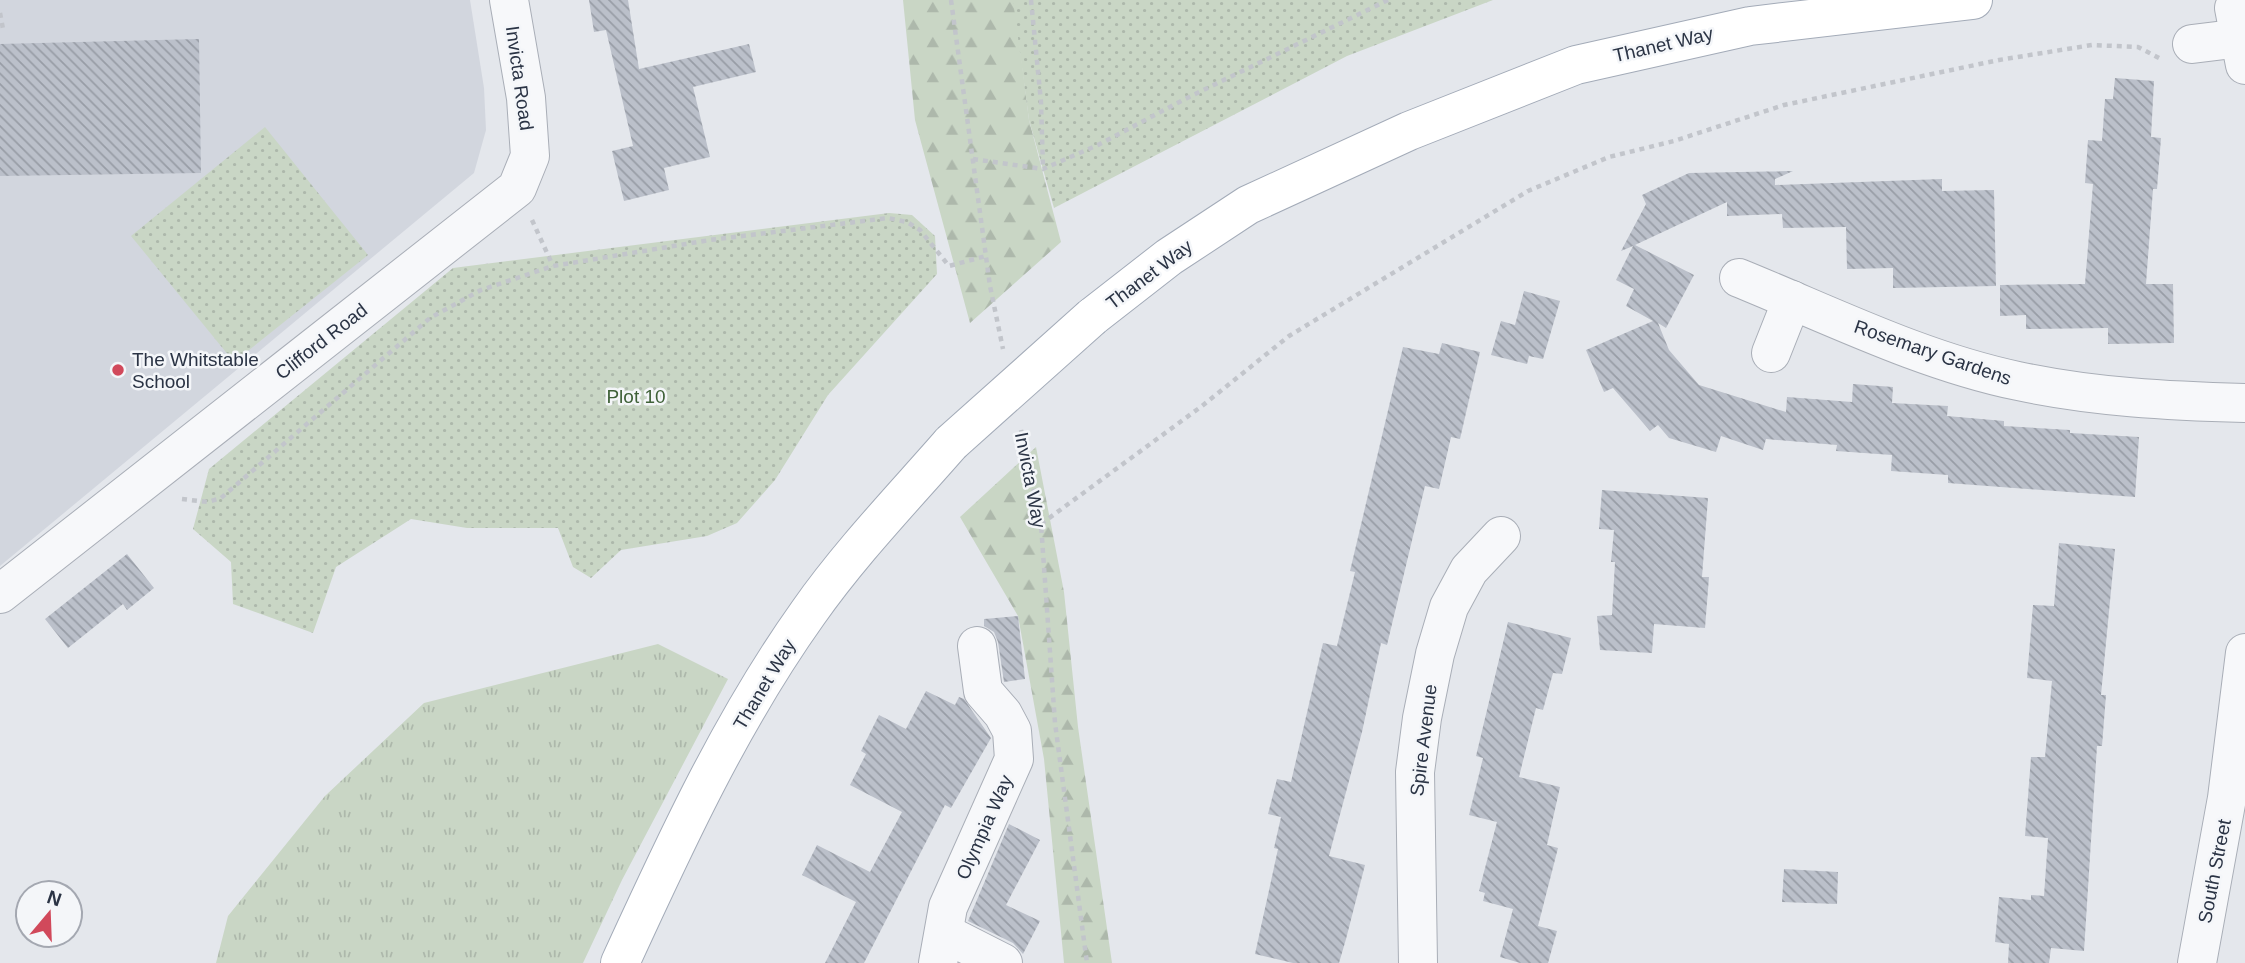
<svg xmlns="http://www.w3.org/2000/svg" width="2245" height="963" viewBox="0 0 2245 963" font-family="Helvetica,sans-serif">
<defs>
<pattern id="grass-tufts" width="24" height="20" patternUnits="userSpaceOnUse" patternTransform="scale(1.75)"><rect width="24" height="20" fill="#c9d6c5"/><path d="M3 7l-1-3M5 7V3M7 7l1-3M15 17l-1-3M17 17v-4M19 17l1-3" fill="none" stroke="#adb8ab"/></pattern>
<pattern id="forest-firs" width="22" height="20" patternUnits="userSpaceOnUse" patternTransform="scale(1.75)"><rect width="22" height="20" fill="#c9d6c5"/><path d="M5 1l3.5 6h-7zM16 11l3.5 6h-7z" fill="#adb8ab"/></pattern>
<pattern id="park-dots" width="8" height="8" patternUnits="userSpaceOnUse" patternTransform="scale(1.75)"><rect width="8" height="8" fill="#c9d6c5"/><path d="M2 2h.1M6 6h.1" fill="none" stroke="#adb8ab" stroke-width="1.8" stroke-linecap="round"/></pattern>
<pattern id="building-back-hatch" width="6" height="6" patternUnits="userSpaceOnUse" patternTransform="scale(1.75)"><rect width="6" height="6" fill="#bbc0ca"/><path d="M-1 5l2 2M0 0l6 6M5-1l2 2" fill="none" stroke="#989da6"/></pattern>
</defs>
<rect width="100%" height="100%" fill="#e4e7ec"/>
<!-- built -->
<path fill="#d2d6de" d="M0 0H470L484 88 486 130 474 173 0 566Z"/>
<!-- grass -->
<path fill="url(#grass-tufts)" d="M658 644 728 679 622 880 583 963H216L228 916 325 796 424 703Z"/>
<!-- forest -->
<g fill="url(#forest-firs)">
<path d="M903 0H1014L1029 120 1061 242 970 323 915 120Z"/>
<path d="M1036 447 1064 592 1078 727 1112 963H1064L1044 759 1018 616 960 517Z"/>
</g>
<!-- park -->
<g fill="url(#park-dots)">
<path d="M1013 0H1493L1347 56 1054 208 1029 120Z"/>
<path d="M265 127 368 255 234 362 131 236Z"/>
<path d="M889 213 912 215 935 236 937 274 828 395 775 480 737 523 707 536 621 550 591 578 573 567 558 528H467L411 519 336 567 313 633 233 604 231 562 193 529 209 469 453 268Z"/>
</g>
<!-- building -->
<g fill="url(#building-back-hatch)">
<path d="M589 0H628L639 69 749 44 756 72 693 87 710 157 664 168 669 190 624 201 612 151 633 146 606 30 594 32Z"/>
<path d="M199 39 201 173 0 176V44Z"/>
<path d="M2115 78 2154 81 2151 137 2161 138 2157 189H2153L2146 284H2173L2174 343 2108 344V328L2026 329V315L2000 316V285L2085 284 2093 184 2085 183 2088 140 2102 141 2105 99H2113Z"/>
<path d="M1793 171 1775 179V185L1942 179V191L1994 190 1996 286 1893 288V268L1847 269 1846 227 1783 228 1782 214 1727 216V202L1635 245 1694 275 1666 328 1658 323 1669 350 1699 385 1786 412 1787 397 1852 402 1853 384 1893 387 1892 403 1948 406 1947 416 2004 421V426L2070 430V433L2139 437 2135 497 1948 483V475L1891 471 1892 455 1836 451 1837 445 1766 439 1763 450 1721 436 1716 452 1669 438 1658 425 1650 431 1613 388 1604 392 1586 350 1653 321 1626 306 1634 289 1616 280 1633 246 1621 251 1646 204 1642 195 1689 173Z"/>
<path d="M1524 291 1560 301 1543 359 1529 356 1527 364 1491 355 1501 321 1515 325Z"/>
<path d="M1442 343 1480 352 1460 439 1451 437 1439 489 1425 486 1387 645 1381 643 1362 732 1329 856 1365 865 1346 939 1339 963H1293L1255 954 1278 849 1274 848 1281 817 1268 814 1277 779 1291 782 1323 643 1337 646 1355 572 1350 571 1403 347 1439 354Z"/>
<path d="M1602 490 1708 498 1702 577H1709L1705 628 1654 624 1652 653 1600 650 1597 616 1612 615 1615 562H1611L1614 530 1599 529Z"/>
<path d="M2059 543 2115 549 2101 695H2106L2102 746H2097L2084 951 2051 948 2049 963H2008L2009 944 1995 942 1999 897 2031 900V895L2044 896 2048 838 2025 836 2031 757H2045L2052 681 2027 678 2033 605 2054 606Z"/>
<path d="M127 554 154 588 127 610 123 604 68 648 45 619Z"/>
<path d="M1018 616 1025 679 1004 682 998 642 994 632 984 626V619Z"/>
<path d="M1508 622 1571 638 1562 674 1553 673 1543 710 1536 708 1519 777 1560 787 1547 845 1558 848 1538 926 1557 931 1548 963H1520L1500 957 1513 909 1483 901 1485 893 1479 891 1497 822 1469 815 1483 758 1476 756Z"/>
<path d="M926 691 955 705 959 697 964 699 991 738 951 808 945 805 864 963H825L856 902 802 875 817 845 870 872 902 812 850 785 866 754 861 751 879 715 906 729Z"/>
<path d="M1009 824 1040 840 1006 905 1040 921 1023 954 1013 943 968 921Z"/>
<path d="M1784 869 1838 872 1837 904 1782 902Z"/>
</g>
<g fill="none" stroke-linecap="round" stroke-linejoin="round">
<defs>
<g id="minor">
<path d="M2234 8 2245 65"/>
<path d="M2192 44 2241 38"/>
<path d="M1739 278C1830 315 1922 361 2018 381 2093 397 2169 401 2245 403"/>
<path d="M1771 353 1792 300"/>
<path d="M0 594 517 188 530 156 526 98 509 0"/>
<path d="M944 933 1003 963"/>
<path d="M938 963 948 907 1014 759 1012 731 1003 714 983 691 977 646"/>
<path d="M1418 963 1415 772 1422 718 1435 654 1449 607 1469 570 1501 536"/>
<path d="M2197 963 2227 798 2245 653"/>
</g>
<g id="major">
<path d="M1092 317 1169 257 1248 205 1409 131 1576 65 1750 26 1973 0"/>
<path d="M620 963C675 843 731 721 808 613 850 553 903 498 951 443"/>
</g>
</defs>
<!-- minor casing -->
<use href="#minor" stroke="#a9aeb7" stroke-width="40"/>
<!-- major casing -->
<use href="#major" stroke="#a3abb8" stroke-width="40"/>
<!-- path -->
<g stroke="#c2c5cb" stroke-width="4.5" stroke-dasharray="5 5" stroke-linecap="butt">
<path d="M951 0 990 286 1003 349"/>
<path d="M1031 0 1041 102 1043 169"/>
<path d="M0 13 3 29"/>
<path d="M973 159 1043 169 1098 145 1185 99 1388 0"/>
<path d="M532 220 553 266"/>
<path d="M1021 430 1041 524 1055 723 1087 963"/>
<path d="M182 499 208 502 221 498 430 318 481 290 553 266 710 240 888 218 907 222 920 230 949 266 986 256"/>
<path d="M1041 524 1202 406 1289 336 1528 191 1609 157 1674 141 1784 105 1999 60 2092 45 2138 47 2159 58"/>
</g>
<!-- minor -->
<use href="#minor" stroke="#f7f8fa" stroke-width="38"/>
<!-- major -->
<use href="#major" stroke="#fff" stroke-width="38"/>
<defs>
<path id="major-bridge" d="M951 443 1092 317"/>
</defs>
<!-- major-bridge casing -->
<use href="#major-bridge" stroke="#a3abb8" stroke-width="40" stroke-linecap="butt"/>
<!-- major-bridge -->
<use href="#major-bridge" stroke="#fff" stroke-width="38"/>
</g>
<!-- markers -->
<circle fill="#d1495b" stroke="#f4f6f9" stroke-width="2.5" cx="118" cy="370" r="7"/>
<g text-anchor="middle" stroke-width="5" stroke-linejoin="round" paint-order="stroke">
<!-- street labels -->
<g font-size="19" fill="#2b3445" stroke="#f4f6f9">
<text transform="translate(1663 44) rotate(-13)" y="7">Thanet Way</text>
<text transform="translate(520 78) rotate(82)" y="7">Invicta Road</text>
<text transform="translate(1149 274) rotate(-37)" y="7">Thanet Way</text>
<text transform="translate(321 341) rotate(-38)" y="7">Clifford Road</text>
<text transform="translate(1933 352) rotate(19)" y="7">Rosemary Gardens</text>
<text transform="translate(1031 480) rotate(79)" y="7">Invicta Way</text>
<text transform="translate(764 684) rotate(-59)" y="7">Thanet Way</text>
<text transform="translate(1423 740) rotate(-83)" y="7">Spire Avenue</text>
<text transform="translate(984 827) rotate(-66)" y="7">Olympia Way</text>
<text transform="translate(2214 871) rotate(-79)" y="7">South Street</text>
</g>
<!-- poi labels -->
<g font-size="19" fill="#2b3445" stroke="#f4f6f9" text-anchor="start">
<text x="132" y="366">The Whitstable<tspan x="132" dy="22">School</tspan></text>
</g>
<!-- park labels -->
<g font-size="19" fill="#3f6138" stroke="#f4f6f9">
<text x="636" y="403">Plot 10</text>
</g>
</g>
<!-- north arrow -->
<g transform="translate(49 914) rotate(19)"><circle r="33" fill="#f4f6f9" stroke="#a4a8b1" stroke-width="2"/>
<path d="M0-5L12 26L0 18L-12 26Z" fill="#d1495b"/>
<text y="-10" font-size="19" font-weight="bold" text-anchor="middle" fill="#2b3445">N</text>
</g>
</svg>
